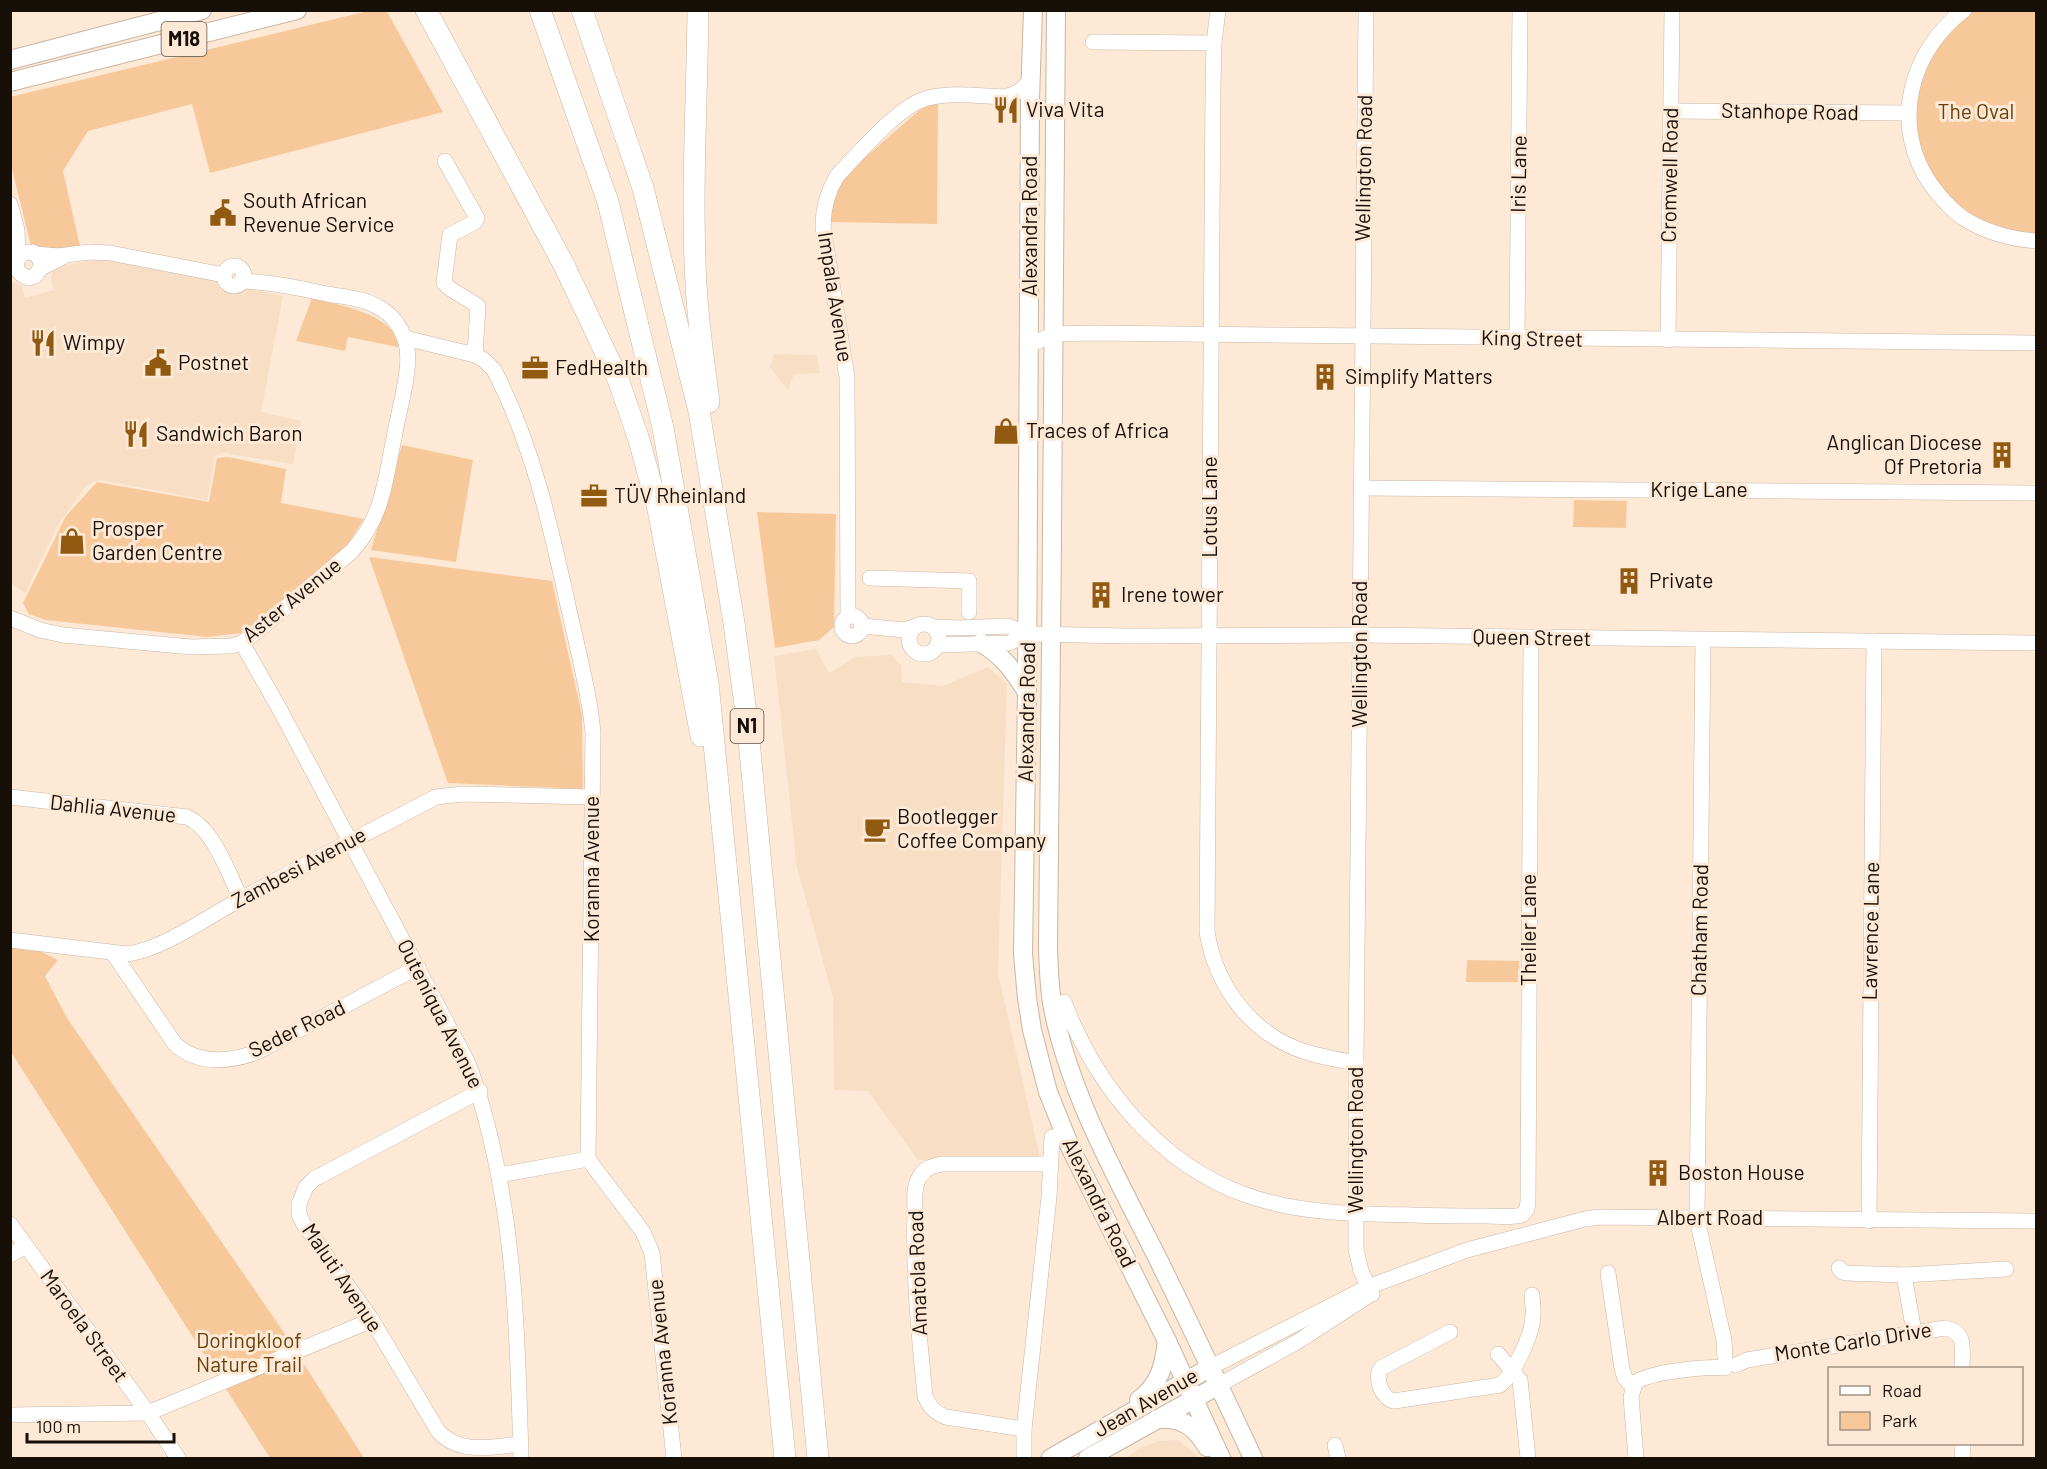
<svg xmlns="http://www.w3.org/2000/svg" width="2047" height="1469" viewBox="0 0 2047 1469" font-family="Barlow,sans-serif">
<rect width="100%" height="100%" fill="#fde9d6"/>
<!-- built -->
<g fill="#f7dec5">
<path d="M106 258 217 279 224 289 237 293 245 288 283 296 261 412 301 421 293 464 229 454V452L215 455 207 500 101 480 93 482 86 486 59 523 25 593 11 583V282L22 286 25 298 54 290 51 277 53 271 56 270V267Z"/>
<path d="M774 354 817 355 820 373 794 374 788 390 770 367Z"/>
<path d="M816 649 829 673 855 657 891 655 901 665 902 682 943 686 988 667 1007 684 998 973 1040 1158 918 1160 868 1091 834 1090 833 997 797 868 774 656Z"/>
<path d="M1178 1440 1199 1458H1125L1142 1447 1160 1441Z"/>
</g>
<!-- green -->
<g fill="#f7c99a">
<path d="M386 10 443 112 210 173 192 104 88 131 63 171 80 246 46 252 31 246 11 165 10 97 368 11Z"/>
<path d="M1970 11H2036V240L1960 217 1926 172 1913 113 1919 81 1931 51Z"/>
<path d="M938 103 937 224 830 222 836 187 846 174 923 107Z"/>
<path d="M312 298C344 307 390 312 403 348L348 337 345 351 296 341Z"/>
<path d="M402 445 473 460 456 562 371 550Z"/>
<path d="M228 457 286 469 281 503 364 519 346 547 242 633 207 637 46 620 29 614 23 603 66 516 97 482 209 502 217 458Z"/>
<path d="M1574 500 1627 501 1626 528 1573 527Z"/>
<path d="M757 512 836 514 834 627 819 640 775 648Z"/>
<path d="M369 557 552 581 582 715 583 789 448 783Z"/>
<path d="M10 936 58 960 45 976 67 1018 281 1328 364 1458H270L11 1052Z"/>
<path d="M1467 960 1519 961V982H1466Z"/>
</g>
<g fill="none" stroke-linecap="round" stroke-linejoin="round">
<defs>
<g id="minor">
<path d="M1218 10 1214 43 1213 88 1207 932C1216 987 1252 1035 1306 1052 1322 1057 1339 1060 1356 1063"/>
<path d="M1366 10 1356 1063V1249L1361 1271 1372 1294"/>
<path d="M1964 10C1909 52 1890 126 1931 185 1940 197 1950 209 1963 218 1985 232 2011 239 2036 241"/>
<path d="M1093 42 1214 43"/>
<path d="M1671 111 1909 113"/>
<path d="M445 161 477 218 475 222 450 235 444 283 449 288 478 306 475 355"/>
<path d="M10 204 17 230 18 257"/>
<path d="M36 254 58 256 90 252 110 253 224 275"/>
<circle cx="234" cy="276" r="10"/>
<path d="M41 268 40 259 33 252 24 253C12 261 15 274 29 278L35 276 41 268 63 257"/>
<path d="M405 338 475 355 484 360 494 370C533 445 551 528 569 610 578 651 589 691 593 732L588 1159 643 1232 652 1253 674 1458"/>
<path d="M1517 338 1520 10"/>
<path d="M1668 340 1672 10"/>
<path d="M1029 345 1055 334 1090 333 2036 343"/>
<path d="M1361 488 2036 493"/>
<path d="M870 578 969 581V612"/>
<circle cx="852" cy="626" r="10"/>
<path d="M848 617 847 377 823 227C823 210 828 191 837 176 857 155 900 104 928 98 952 92 979 96 1003 97 1017 94 1023 90 1031 78"/>
<path d="M10 618 40 630 63 635 191 647 231 646 242 643 265 625 352 551C383 517 385 481 394 438 398 413 411 372 407 348 404 331 394 316 380 308 364 298 344 297 327 294 299 288 271 282 241 281"/>
<circle cx="924" cy="639" r="15"/>
<path d="M862 626 905 630 916 626"/>
<path d="M933 627 959 628 1008 626 1028 634 1127 636 1361 635 2036 643"/>
<path d="M1703 640 1697 1219 1724 1340 1725 1358"/>
<path d="M242 643 279 708 467 1061C479 1090 486 1118 493 1149 516 1250 518 1354 521 1458"/>
<path d="M937 645 1009 643 1028 634"/>
<path d="M10 797 187 817C214 829 228 873 241 899"/>
<path d="M10 940 127 954C162 950 209 916 241 899 306 864 371 831 436 797L463 794 592 797"/>
<path d="M113 953 175 1044C197 1065 231 1062 257 1052L418 967"/>
<path d="M1064 1002C1096 1086 1159 1164 1246 1195 1300 1214 1357 1214 1413 1215 1437 1216 1462 1216 1486 1216 1498 1216 1511 1218 1522 1215L1527 1209 1528 1201 1531 639"/>
<path d="M480 1091 314 1179 306 1187 299 1204V1214L303 1223 372 1320 438 1431C460 1455 490 1447 520 1444"/>
<path d="M499 1175 588 1159"/>
<path d="M1869 1221 1874 641"/>
<path d="M10 1224 148 1413 178 1458"/>
<path d="M10 1255 25 1246"/>
<path d="M1839 1268 1842 1272 1846 1273 1904 1275 2006 1269"/>
<path d="M1608 1273 1622 1369 1625 1378 1633 1387"/>
<path d="M1904 1275 1914 1332"/>
<path d="M1450 1332 1381 1368C1374 1378 1382 1399 1394 1401L1500 1385C1514 1375 1533 1333 1533 1315 1534 1309 1532 1302 1532 1295"/>
<path d="M1498 1354 1520 1380 1528 1458"/>
<path d="M1736 1365 1747 1360 1945 1328C1967 1332 1962 1350 1962 1368"/>
<path d="M1211 1367 1368 1287 1467 1250 1585 1219 1600 1217 2036 1221"/>
<path d="M1219 1385 1297 1342 1368 1296"/>
<path d="M10 1415 148 1413 372 1320"/>
<path d="M1024 1429 946 1417C935 1413 929 1407 925 1396 919 1335 913 1275 915 1214 915 1203 913 1188 919 1178 924 1168 932 1166 942 1164H1050"/>
<path d="M1335 1445 1338 1458"/>
<path d="M1024 1458V1429L1049 1197 1052 1137"/>
<path d="M1636 1458 1631 1397 1635 1383C1647 1372 1708 1366 1725 1368"/>
<path d="M1962 1458 1963 1444"/>
</g>
<g id="major">
<path d="M1033 10 1030 99 1027 692 1023 954 1027 998 1032 1030 1048 1092 1071 1149 1167 1341 1221 1458"/>
<path d="M1056 10C1056 323 1050 636 1048 949 1049 969 1049 989 1053 1008 1070 1096 1119 1181 1159 1261 1191 1326 1222 1392 1253 1458"/>
<path d="M10 60 202 10"/>
<path d="M10 82 297 10"/>
<path d="M981 643C1003 655 1014 672 1027 692"/>
<path d="M1139 1400C1160 1384 1164 1366 1167 1341"/>
<path d="M1157 1419C1181 1417 1195 1426 1207 1447"/>
<path d="M1051 1458 1211 1367"/>
<path d="M1088 1458 1219 1385"/>
</g>
<g id="highway">
<path d="M426 10 564 265 618 379 639 440 658 509 701 736"/>
<path d="M540 10 608 202 663 428 708 683 785 1458"/>
<path d="M582 10 643 188 699 411 734 623 747 720 818 1458"/>
<path d="M698 10C697 102 691 193 696 284 698 324 704 363 709 402"/>
</g>
</defs>
<!-- minor casing -->
<use href="#minor" stroke="#c8b6a3" stroke-width="16"/>
<!-- major casing -->
<use href="#major" stroke="#c8b6a3" stroke-width="20"/>
<!-- highway casing -->
<use href="#highway" stroke="#c8b6a3" stroke-width="22"/>
<!-- minor -->
<use href="#minor" stroke="#fff" stroke-width="15"/>
<!-- major -->
<use href="#major" stroke="#fff" stroke-width="18"/>
<!-- highway -->
<use href="#highway" stroke="#fff" stroke-width="21"/>
</g>
<!-- icons -->
<defs>
<symbol id="restaurant-bare" viewBox="-9 -9 18 18"><path d="M-5-6h1v4h1v-4h1v4h1v-4h1v5L-1.5 .5V6h-2V.5L-5-1ZM5-6V6H3V1.5H1.5Q1.5-4 5-6Z" fill="#915a10" stroke="#fde9d6" stroke-width="2.5" paint-order="stroke"/></symbol>
<symbol id="civic-bare" viewBox="-9 -9 18 18"><path d="M-.6-6.5H3V-4.5H.6V-3L4-1V1h2V6H-6V1h2V-1L-.6-3ZM-1.2 2.5V6h2.4V2.5Z" fill="#915a10" stroke="#fde9d6" stroke-width="2.5" paint-order="stroke"/></symbol>
<symbol id="office-bare" viewBox="-9 -9 18 18"><path d="M-6-3h4V-5.5h4V-3h4V5H-6ZM-1-4.5V-3h2v-1.5ZM-6 0V1H6V0Z" fill="#915a10" stroke="#fde9d6" stroke-width="2.5" paint-order="stroke"/></symbol>
<symbol id="building-bare" viewBox="-9 -9 18 18"><path d="M-4-6H4V6H1V3H-1V6H-4ZM-2.5-4.3h1.7v1.8h-1.7ZM.8-4.3h1.7v1.8H.8ZM-2.5-1h1.7V.8h-1.7ZM.8-1h1.7V.8H.8Z" fill="#915a10" stroke="#fde9d6" stroke-width="2.5" paint-order="stroke"/></symbol>
<symbol id="shop-bare" viewBox="-9 -9 18 18"><path d="M-5-2.5h2.3a2.7 3.5 0 0 1 5.4 0H5L5.5 6h-11ZM-1.5-2.5h3a1.5 2.3 0 0 0-3 0Z" fill="#915a10" stroke="#fde9d6" stroke-width="2.5" paint-order="stroke"/></symbol>
<symbol id="cafe-bare" viewBox="-9 -9 18 18"><path d="M-5.5-4.5H6V0H3Q3 3.5 0 3.5H-2.5Q-5.5 3.5-5.5 0ZM3-3.2v2h1.7v-2ZM-6 4.5H4V6H-6Z" fill="#915a10" stroke="#fde9d6" stroke-width="2.5" paint-order="stroke"/></symbol>
</defs>
<g fill-rule="evenodd">
<use href="#restaurant-bare" x="987" y="91" width="38" height="38"/>
<use href="#civic-bare" x="204" y="194" width="38" height="38"/>
<use href="#restaurant-bare" x="24" y="324" width="38" height="38"/>
<use href="#civic-bare" x="139" y="344" width="38" height="38"/>
<use href="#office-bare" x="516" y="349" width="38" height="38"/>
<use href="#building-bare" x="1306" y="358" width="38" height="38"/>
<use href="#shop-bare" x="987" y="412" width="38" height="38"/>
<use href="#restaurant-bare" x="117" y="415" width="38" height="38"/>
<use href="#building-bare" x="1983" y="436" width="38" height="38"/>
<use href="#office-bare" x="575" y="477" width="38" height="38"/>
<use href="#shop-bare" x="53" y="522" width="38" height="38"/>
<use href="#building-bare" x="1610" y="562" width="38" height="38"/>
<use href="#building-bare" x="1082" y="576" width="38" height="38"/>
<use href="#cafe-bare" x="858" y="810" width="38" height="38"/>
<use href="#building-bare" x="1639" y="1154" width="38" height="38"/>
</g>
<g text-anchor="middle" stroke-width="6" stroke-linejoin="round" paint-order="stroke">
<!-- shield labels -->
<g fill="#fde9d6" stroke="#5b5146" stroke-width="1.5">
<rect x="161.5" y="22" width="45" height="34" rx="4.5"/>
<rect x="730.5" y="709" width="33" height="34" rx="4.5"/>
</g>
<g font-size="20" font-weight="bold" fill="#161009">
<text x="184" y="46">M18</text>
<text x="747" y="733">N1</text>
</g>
<!-- poi labels -->
<g font-size="21" fill="#161009" stroke="#fde9d6" text-anchor="start">
<text x="1026" y="117">Viva Vita</text>
<text x="243" y="208">South African<tspan x="243" dy="24">Revenue Service</tspan></text>
<text x="63" y="350">Wimpy</text>
<text x="178" y="370">Postnet</text>
<text x="555" y="375">FedHealth</text>
<text x="1345" y="384">Simplify Matters</text>
<text x="1026" y="438">Traces of Africa</text>
<text x="156" y="441">Sandwich Baron</text>
<text x="1982" y="450" text-anchor="end">Anglican Diocese<tspan x="1982" dy="24">Of Pretoria</tspan></text>
<text x="614" y="503">TÜV Rheinland</text>
<text x="92" y="536">Prosper<tspan x="92" dy="24">Garden Centre</tspan></text>
<text x="1649" y="588">Private</text>
<text x="1121" y="602">Irene tower</text>
<text x="897" y="824">Bootlegger<tspan x="897" dy="24">Coffee Company</tspan></text>
<text x="1678" y="1180">Boston House</text>
</g>
<!-- street labels -->
<g font-size="21" fill="#161009" stroke="#fde9d6">
<text transform="translate(1790 112) rotate(1)" y="7">Stanhope Road</text>
<text transform="translate(1364 168) rotate(-89)" y="7">Wellington Road</text>
<text transform="translate(1519 174) rotate(-89)" y="7">Iris Lane</text>
<text transform="translate(1670 175) rotate(-89)" y="7">Cromwell Road</text>
<text transform="translate(1030 226) rotate(-90)" y="7">Alexandra Road</text>
<text transform="translate(835 297) rotate(81)" y="7">Impala Avenue</text>
<text transform="translate(1532 339) rotate(1)" y="7">King Street</text>
<text x="1699" y="497">Krige Lane</text>
<text transform="translate(1210 507) rotate(-90)" y="7">Lotus Lane</text>
<text transform="translate(292 600) rotate(-39)" y="7">Aster Avenue</text>
<text transform="translate(1532 638) rotate(1)" y="7">Queen Street</text>
<text transform="translate(1360 654) rotate(-90)" y="7">Wellington Road</text>
<text transform="translate(1027 712) rotate(-89)" y="7">Alexandra Road</text>
<text transform="translate(113 809) rotate(6)" y="7">Dahlia Avenue</text>
<text transform="translate(299 868) rotate(-28)" y="7">Zambesi Avenue</text>
<text transform="translate(592 869) rotate(-90)" y="7">Koranna Avenue</text>
<text transform="translate(1529 930) rotate(-90)" y="7">Theiler Lane</text>
<text transform="translate(1700 930) rotate(-89)" y="7">Chatham Road</text>
<text transform="translate(1871 931) rotate(-89)" y="7">Lawrence Lane</text>
<text transform="translate(440 1014) rotate(63)" y="7">Outeniqua Avenue</text>
<text transform="translate(297 1029) rotate(-26)" y="7">Seder Road</text>
<text transform="translate(1356 1140) rotate(-90)" y="7">Wellington Road</text>
<text transform="translate(1099 1203) rotate(64)" y="7">Alexandra Road</text>
<text x="1710" y="1225">Albert Road</text>
<text transform="translate(918 1273) rotate(-92)" y="7">Amatola Road</text>
<text transform="translate(342 1278) rotate(56)" y="7">Maluti Avenue</text>
<text transform="translate(84 1326) rotate(54)" y="7">Maroela Street</text>
<text transform="translate(1853 1342) rotate(-9)" y="7">Monte Carlo Drive</text>
<text transform="translate(663 1352) rotate(-96)" y="7">Koranna Avenue</text>
<text transform="translate(1146 1403) rotate(-30)" y="7">Jean Avenue</text>
</g>
<!-- park labels -->
<g font-size="21" fill="#6a410b" stroke="#fde9d6">
<text x="1976" y="119">The Oval</text>
<text x="249" y="1348">Doringkloof<tspan x="249" dy="24">Nature Trail</tspan></text>
</g>
</g>
<!-- border -->
<rect width="2047" height="1469" fill="none" stroke="#161009" stroke-width="24"/>
<!-- legend -->
<rect x="1828" y="1367" width="195" height="78" fill="#fde9d6" stroke="#a19284" stroke-width="1.5"/>
<rect x="1840" y="1386" width="30" height="9" fill="#ffffff" stroke="#a19284" stroke-width="1.5"/>
<text x="1882" y="1397" font-size="18" fill="#161009">Road</text>
<rect x="1840" y="1412" width="30" height="18" fill="#f7c99a" stroke="#a19284" stroke-width="1.5"/>
<text x="1882" y="1427" font-size="18" fill="#161009">Park</text>
<!-- scale -->
<path d="M27 1433v9h147v-9" fill="none" stroke="#161009" stroke-width="3"/>
<text x="36" y="1433" font-size="18" fill="#161009" stroke="#fde9d6" stroke-width="4.5" paint-order="stroke">100 m</text>
</svg>
